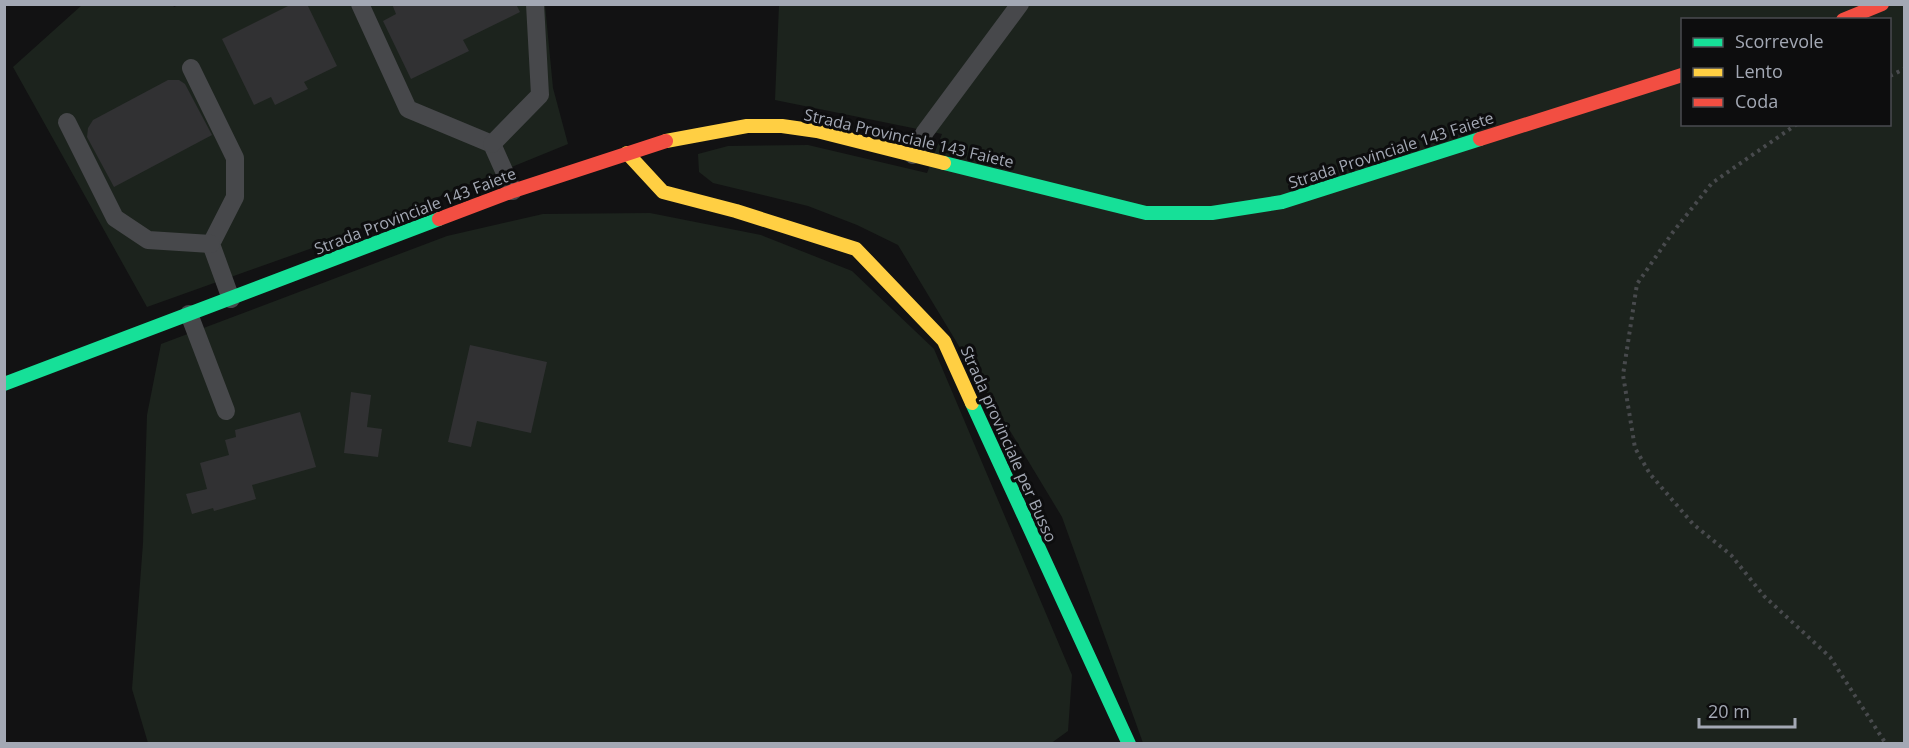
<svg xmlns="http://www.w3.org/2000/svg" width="1909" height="748" viewBox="0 0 1909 748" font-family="'Open Sans',sans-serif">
<rect width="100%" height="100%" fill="#121213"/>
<!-- green -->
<g fill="#1c231d" fill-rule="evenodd">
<path d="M172 4 174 7 181 4 545 5 553 88 568 144 318 246 147 307 13 67 82 5Z"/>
<path d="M779 5H1904V743H1143L1062 517 898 245 857 225 808 206 713 183 699 172 698 154 728 146 808 145 927 173 942 134 775 100ZM1682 20H1890V124H1682Z"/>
<path d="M650 213 761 235 852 271 934 349 1072 675 1068 731 1050 744 148 743 132 689 143 543 147 415 161 344 447 236 543 214Z"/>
</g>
<!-- building -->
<g fill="#313133">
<path d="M292 4H307L337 66 304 82 308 89 275 105 271 97 254 105 222 39Z"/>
<path d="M392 4H516L520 12 463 40 469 51 411 79 383 21 396 14Z"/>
<path d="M168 80H179L185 84 212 135 114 187 87 137 88 128 93 120Z"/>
<path d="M470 345 547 362 531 433 477 421 471 447 448 442Z"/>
<path d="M351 392 371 395 367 427 382 429 378 457 344 453Z"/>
<path d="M300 412 316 467 252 485 256 499 214 511 213 508 192 514 186 494 207 489 200 463 229 455 225 440 236 437 235 430Z"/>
</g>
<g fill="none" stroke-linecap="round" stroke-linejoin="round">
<!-- path -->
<g stroke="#484a4d" stroke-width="4" stroke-dasharray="3 4.5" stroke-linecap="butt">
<path d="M1890 76 1904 69"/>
<path d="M1797 124 1712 183 1673 232 1637 284 1623 375 1635 448 1650 474 1693 524 1731 555 1764 596 1830 657 1886 744"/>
</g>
<!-- lane -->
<g stroke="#47484b" stroke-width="18">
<path d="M360 4 408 109 492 144 513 191"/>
<path d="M191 68 235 158V197L211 244 231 299"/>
<path d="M67 122 115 218 148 240 211 244"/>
<path d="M492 144 540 95 535 4"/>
<path d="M913 155 925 132 1020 4"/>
<path d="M189 314 226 411"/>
</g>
<!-- fast -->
<g stroke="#16e098" stroke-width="14">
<path d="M944 163 1146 213H1212L1282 202 1480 139"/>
<path d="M4 384 439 219"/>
<path d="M972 403 1129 744"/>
</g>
<!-- slow -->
<g stroke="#ffcf43" stroke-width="14">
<path d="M666 141 747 126H782L817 131 944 163"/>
<path d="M627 153 663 192 736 211 856 249 944 341 972 403"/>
</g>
<!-- jam -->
<g stroke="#f24e42" stroke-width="14">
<path d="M1843 20 1882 4"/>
<path d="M1480 139 1682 75"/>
<path d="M439 219 513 191 666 141"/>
</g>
</g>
<g text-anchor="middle" stroke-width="6" stroke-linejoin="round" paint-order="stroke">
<!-- street labels -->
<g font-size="16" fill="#a3a8b4" stroke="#0d0d0e">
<text transform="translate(909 138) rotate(13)" y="6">Strada Provinciale 143 Faiete</text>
<text transform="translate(1391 150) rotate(-18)" y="6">Strada Provinciale 143 Faiete</text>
<text transform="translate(415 211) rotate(-21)" y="6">Strada Provinciale 143 Faiete</text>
<text transform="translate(1009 444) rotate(66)" y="6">Strada provinciale per Busso</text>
</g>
</g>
<!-- border -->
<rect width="1909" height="748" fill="none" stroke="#a3a8b4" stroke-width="12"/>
<!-- legend -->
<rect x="1681" y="18" width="210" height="108" fill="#0d0d0e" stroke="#494b50" stroke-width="1.5"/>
<rect x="1693" y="38" width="30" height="9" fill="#16e098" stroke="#494b50" stroke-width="1.5"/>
<text x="1735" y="48" font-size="18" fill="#a3a8b4">Scorrevole</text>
<rect x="1693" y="68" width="30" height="9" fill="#ffcf43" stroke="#494b50" stroke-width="1.5"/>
<text x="1735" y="78" font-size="18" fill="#a3a8b4">Lento</text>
<rect x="1693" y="98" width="30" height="9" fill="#f24e42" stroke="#494b50" stroke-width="1.5"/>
<text x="1735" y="108" font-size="18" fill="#a3a8b4">Coda</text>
<!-- scale -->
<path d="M1699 718v9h96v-9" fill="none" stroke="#a3a8b4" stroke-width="3"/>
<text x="1708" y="718" font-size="18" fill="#a3a8b4" stroke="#0d0d0e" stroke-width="4.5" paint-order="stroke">20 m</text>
</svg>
